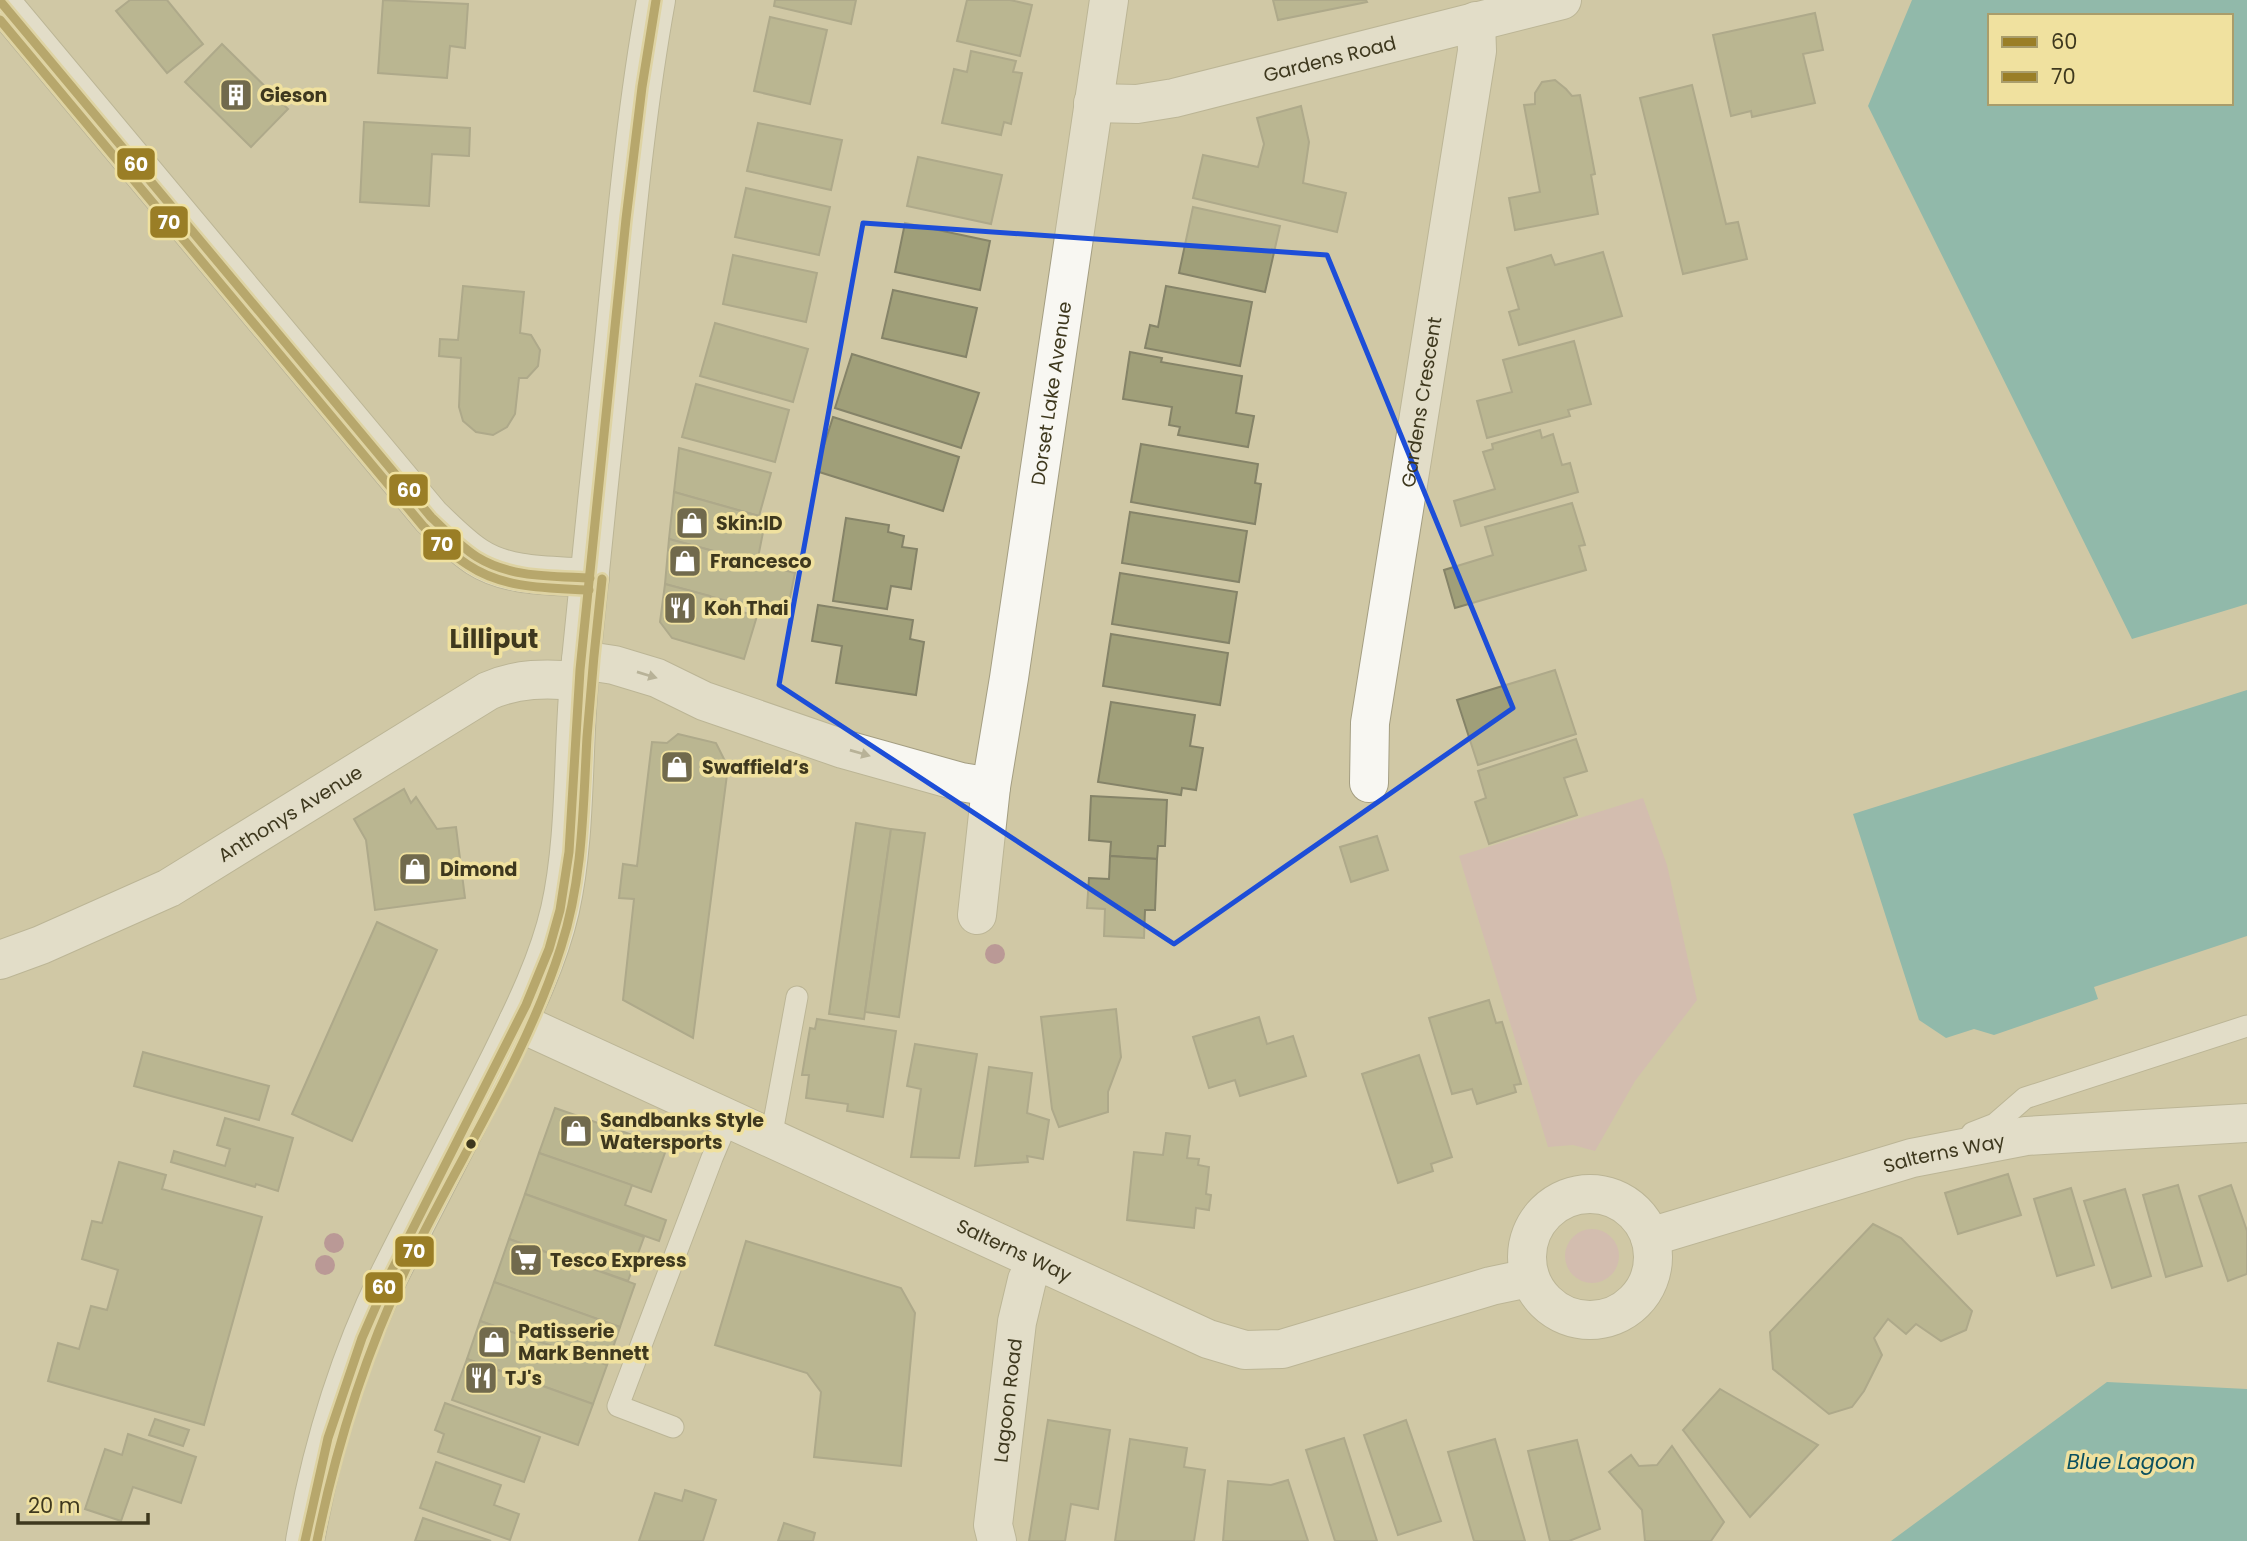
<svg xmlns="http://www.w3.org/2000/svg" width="2247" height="1541" viewBox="0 0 2247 1541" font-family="Poppins,sans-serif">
<rect width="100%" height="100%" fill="#d0c8a5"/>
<!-- green -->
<g fill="#d7afba">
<path d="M1643 798 1667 865 1697 1000 1635 1081 1595 1151 1573 1145 1548 1147 1459 856Z"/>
<circle cx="1592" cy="1256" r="27"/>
</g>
<!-- water -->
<g fill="#46a6af" fill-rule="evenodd">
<path d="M1912 0H2247V604L2132 639 1868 106ZM1990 16H2231V103H1990Z"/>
<path d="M2247 690V936L2094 987 2098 999 1994 1035 1974 1029 1946 1038 1919 1020 1853 814Z"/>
<path d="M2107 1382 2247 1389V1541H1891Z"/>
</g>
<!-- building -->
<g fill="#a09f79" stroke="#858368" stroke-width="2">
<path d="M130 0H167L203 44 167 73 116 11Z"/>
<path d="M383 0 468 4 465 48 450 46 447 78 378 73Z"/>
<path d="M775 0H856L851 24 774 6Z"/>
<path d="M967 0H1010L1032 5 1020 56 957 41Z"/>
<path d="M1273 0H1366L1367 2 1278 20Z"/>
<path d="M1815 13 1823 50 1803 54 1815 103 1752 117 1751 111 1731 116 1713 35Z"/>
<path d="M770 17 827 30 810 104 754 91Z"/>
<path d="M222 44 288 109 251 147 185 82Z"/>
<path d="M971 51 1016 61 1013 72 1022 73 1011 124 1004 122 1001 135 942 123 954 69 967 72Z"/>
<path d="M1555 80 1566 89 1572 96 1580 95 1595 174 1591 175 1598 214 1515 230 1509 198 1540 192 1524 105 1535 104V93L1542 82Z"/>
<path d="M1692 85 1726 224 1738 222 1747 259 1683 274 1640 98Z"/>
<path d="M1301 106 1309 142 1303 183 1346 193 1337 232 1193 198 1203 155 1258 167 1264 144 1257 118Z"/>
<path d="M364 122 470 128 469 156 432 154 429 206 360 202Z"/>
<path d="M758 123 842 140 831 190 747 171Z"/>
<path d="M918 157 1002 175 991 224 907 206Z"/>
<path d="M746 188 830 207 819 255 735 237Z"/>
<path d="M1193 207 1280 226 1265 292 1179 273Z"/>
<path d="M905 223 990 241 980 290 895 272Z"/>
<path d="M1603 252 1622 316 1519 345 1509 312 1519 309 1507 268 1551 255 1555 265Z"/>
<path d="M733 255 817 273 806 322 723 304Z"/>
<path d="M463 286 524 292 520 333 531 335 540 350 538 366 527 378H519L515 414 507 427 493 435 476 432 463 421 459 407 461 358 439 356 440 339 458 340Z"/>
<path d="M1166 286 1252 302 1240 366 1145 348 1150 325 1158 327Z"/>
<path d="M893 290 977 308 966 357 882 338Z"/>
<path d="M715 323 808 349 793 402 700 376Z"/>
<path d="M1574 341 1591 404 1568 410 1570 416 1487 438 1477 401 1512 392 1503 360Z"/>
<path d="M1130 352 1162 358 1161 362 1242 376 1236 413 1254 416 1248 447 1178 435 1180 427 1169 425 1172 407 1123 399Z"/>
<path d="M852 354 979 393 961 448 835 408Z"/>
<path d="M696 384 789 410 775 462 682 437Z"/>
<path d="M833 417 959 457 943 511 816 471Z"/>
<path d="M1540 430 1542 438 1553 434 1562 465 1570 463 1578 492 1461 526 1454 501 1495 489 1483 452 1493 449 1492 444Z"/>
<path d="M1141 444 1258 464 1255 483 1261 484 1255 524 1131 502Z"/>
<path d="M679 448 771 473 759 516 674 492Z"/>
<path d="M674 492 759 516 758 520 765 522 757 563 669 539Z"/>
<path d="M1572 503 1585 545 1579 546 1586 570 1455 608 1444 570 1493 555 1485 527Z"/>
<path d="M1130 512 1247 531 1239 582 1122 563Z"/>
<path d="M846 518 889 525 888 532 904 536 902 547 917 549 911 589 891 586 887 609 833 601Z"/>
<path d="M669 539 795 573 786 617 665 584Z"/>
<path d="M1120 573 1237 592 1229 643 1112 624Z"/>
<path d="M665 584 710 596 709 603 757 616 744 659 672 638 660 622Z"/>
<path d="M818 605 913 620 910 639 924 642 916 695 836 683 842 646 812 641Z"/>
<path d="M1111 634 1228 653 1220 705 1103 686Z"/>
<path d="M1555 670 1576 734 1478 765 1457 700Z"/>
<path d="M1111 702 1195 715 1190 746 1203 748 1196 790 1182 788 1181 795 1098 782Z"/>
<path d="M678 734 716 743 728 767 693 1038 623 1000 634 899 619 898 623 864 637 866 652 742 667 743Z"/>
<path d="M1576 739 1587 771 1564 778 1577 815 1489 844 1475 802 1486 798 1478 771Z"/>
<path d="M404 789 411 803 416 797 437 829 456 827 465 898 375 910 366 840 354 819Z"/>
<path d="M1091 796 1167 800 1165 846H1158L1157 859 1110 856 1111 842 1089 840Z"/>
<path d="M856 823 891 829 864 1019 829 1014Z"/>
<path d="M891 829 925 833 899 1017 865 1012Z"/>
<path d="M1377 836 1388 870 1351 882 1340 847Z"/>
<path d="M1110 856 1157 859 1155 910H1145L1144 938 1104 936 1105 909 1087 908 1089 878 1109 879Z"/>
<path d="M377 922 437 950 352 1141 292 1114Z"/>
<path d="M1489 1000 1496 1023 1502 1022 1521 1084 1514 1085 1516 1092 1477 1104 1472 1089 1452 1094 1429 1018Z"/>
<path d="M1116 1009 1121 1057 1108 1092V1112L1059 1127 1052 1109 1041 1017Z"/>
<path d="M1259 1017 1267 1044 1293 1036 1306 1076 1240 1096 1235 1080 1209 1088 1193 1037Z"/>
<path d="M817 1019 896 1031 883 1117 847 1111 848 1104 806 1098 809 1075H802L810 1028 815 1029Z"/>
<path d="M915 1044 977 1054 959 1158 911 1157 921 1089 907 1086Z"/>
<path d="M143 1052 269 1086 259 1120 134 1086Z"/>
<path d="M1419 1055 1452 1157 1431 1164 1433 1171 1398 1183 1362 1074Z"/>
<path d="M989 1067 1032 1073 1027 1113 1049 1120 1043 1159 1027 1156 1028 1162 975 1166Z"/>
<path d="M555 1108 667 1147 651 1192 539 1153Z"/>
<path d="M225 1118 293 1138 278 1191 256 1184 255 1187 171 1162 174 1151 225 1166 230 1149 217 1145Z"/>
<path d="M1166 1133 1190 1136 1187 1158 1199 1159 1198 1165 1209 1167 1206 1194 1211 1195 1209 1210 1196 1208 1194 1228 1127 1220 1134 1152 1163 1155Z"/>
<path d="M539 1153 632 1185 625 1205 666 1220 659 1241 525 1194Z"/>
<path d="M119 1162 166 1175 162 1189 262 1217 204 1425 48 1381 58 1343 79 1349 91 1306 107 1310 118 1270 82 1259 92 1221 102 1223Z"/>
<path d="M2008 1174 2021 1215 1958 1234 1945 1193Z"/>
<path d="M2178 1185 2202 1266 2166 1277 2143 1195Z"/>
<path d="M2231 1185 2247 1231V1274L2228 1281 2199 1196Z"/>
<path d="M2071 1188 2094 1265 2057 1276 2034 1199Z"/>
<path d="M2125 1189 2151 1276 2112 1288 2084 1201Z"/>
<path d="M525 1194 644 1237 628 1281 509 1239Z"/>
<path d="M1873 1224 1901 1238 1972 1311 1966 1330 1941 1341 1916 1324 1906 1334 1888 1319 1874 1338 1882 1355 1864 1391 1852 1407 1829 1414 1773 1369 1770 1332Z"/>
<path d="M509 1239 635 1284 620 1327 494 1282Z"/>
<path d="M746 1241 901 1288 915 1313 901 1466 814 1457 821 1392 807 1373 715 1345Z"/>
<path d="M494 1282 620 1327 607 1365 480 1321Z"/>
<path d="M480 1321 607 1365 593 1404 467 1359Z"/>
<path d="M467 1359 593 1404 578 1445 452 1400Z"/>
<path d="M1720 1389 1818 1445 1750 1517 1683 1430Z"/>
<path d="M445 1403 540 1437 524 1482 438 1452 444 1434 435 1430Z"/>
<path d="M155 1419 189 1430 183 1446 149 1435Z"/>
<path d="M1048 1420 1110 1430 1098 1509 1071 1504 1065 1541H1029Z"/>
<path d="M1406 1420 1441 1521 1398 1535 1364 1435Z"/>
<path d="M128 1434 196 1457 181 1503 133 1487 121 1521 85 1509 105 1449 122 1455Z"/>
<path d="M1344 1438 1377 1541H1335L1306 1450Z"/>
<path d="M1130 1439 1187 1448 1184 1467 1205 1470 1194 1541H1115Z"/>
<path d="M1495 1439 1525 1541H1474L1448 1452Z"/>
<path d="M1577 1440 1600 1529 1569 1541H1550L1528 1451Z"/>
<path d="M1672 1446 1724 1522 1711 1541H1645L1642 1510 1609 1472 1631 1455 1639 1466 1657 1465Z"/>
<path d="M436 1462 501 1485 494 1505 519 1514 510 1540 420 1508Z"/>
<path d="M1288 1480 1308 1541H1223L1228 1481 1271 1485Z"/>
<path d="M685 1490 716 1500 703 1541H639L655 1493 682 1501Z"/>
<path d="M423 1518 491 1541H415Z"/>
<path d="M784 1523 815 1533 813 1541H778Z"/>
</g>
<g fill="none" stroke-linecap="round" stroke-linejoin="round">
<defs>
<g id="lane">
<path d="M1972 1133 1995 1124 2025 1098 2247 1026"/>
<path d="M771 1138 797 997"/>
<path d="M673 1427 618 1406 712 1158 729 1118"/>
</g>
<g id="street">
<path id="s1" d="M1093 103 1137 104 1174 98 1562 0"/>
<path d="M581 660 614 665 657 678 704 701 843 749 961 782 991 787"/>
<path id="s2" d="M1369 783 1370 723 1477 51 1476 21"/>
<path id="s3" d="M977 915 991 787 1009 678 1109 0"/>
<path id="s4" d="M0 960 41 945 169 888 488 691C518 678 546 678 578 681"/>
<path id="s5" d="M518 1022 1208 1339 1245 1350 1282 1349 1491 1286 1529 1278"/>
<circle cx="1590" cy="1257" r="63"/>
<path id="s6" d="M1650 1237 1912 1158 2026 1136 2247 1123"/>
<path id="s7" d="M997 1541 993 1525 1017 1322 1027 1280 1036 1261"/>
</g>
<g id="secondary">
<path d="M0 1 431 517C446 531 460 546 477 557 509 578 554 575 590 578"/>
<path d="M305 1541C321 1450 349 1357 390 1274 426 1202 464 1131 500 1059 523 1012 548 962 560 910 577 834 572 749 580 670 590 564 602 457 613 351 625 234 635 116 656 0"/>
</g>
</defs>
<!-- lane casing -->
<use href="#lane" stroke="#a49e82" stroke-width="23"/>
<!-- street casing -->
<use href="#street" stroke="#a49e82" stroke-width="40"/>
<!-- secondary casing -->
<use href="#secondary" stroke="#a49e82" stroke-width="40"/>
<!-- lane -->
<use href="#lane" stroke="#f8f7f2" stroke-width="21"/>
<!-- street -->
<use href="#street" stroke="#f8f7f2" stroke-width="38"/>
<!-- secondary -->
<use href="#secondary" stroke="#f8f7f2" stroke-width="38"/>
<defs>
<g id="bus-1">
<path d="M0 1 431 517C446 531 460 546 477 557 511 578 552 576 590 578"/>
<path d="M305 1541 328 1438 362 1338 390 1274 526 1005 549 949 560 910 569 852 580 670 626 219 642 87 656 0"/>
</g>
<g id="bus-2">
<path d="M0 20 423 526C437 540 451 554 468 565 504 589 548 588 589 590"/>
<path d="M317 1541C338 1437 371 1336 419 1242 468 1144 528 1051 561 947 583 879 583 808 587 737 591 685 596 632 602 579"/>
</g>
</defs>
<!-- bus-1 casing -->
<use href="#bus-1" stroke="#f0e19f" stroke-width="14"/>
<!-- bus-2 casing -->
<use href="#bus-2" stroke="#f0e19f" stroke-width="14"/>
<!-- bus-1 -->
<use href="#bus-1" stroke="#9a7e26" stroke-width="9"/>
<!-- bus-2 -->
<use href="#bus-2" stroke="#9a7e26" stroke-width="9"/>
</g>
<!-- trees -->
<g fill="#a16183">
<circle cx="995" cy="954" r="10"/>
<circle cx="334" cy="1243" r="10"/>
<circle cx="325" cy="1265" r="10"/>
</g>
<!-- one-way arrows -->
<defs><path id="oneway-solid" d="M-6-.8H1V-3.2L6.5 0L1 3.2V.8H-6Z" transform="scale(1.75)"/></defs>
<g fill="#9b9888">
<use href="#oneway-solid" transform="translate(647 675) rotate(17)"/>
<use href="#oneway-solid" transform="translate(860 753) rotate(16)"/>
</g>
<!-- marked area -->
<path d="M0 0H2247V1541H0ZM863 223 1327 255 1513 708 1174 944 779 685Z" fill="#d0c8a5" fill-opacity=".55" fill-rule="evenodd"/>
<path fill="none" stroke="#1d4ed8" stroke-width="5" stroke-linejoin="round" d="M863 223 1327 255 1513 708 1174 944 779 685Z"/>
<!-- icons -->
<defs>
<symbol id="building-square" viewBox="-11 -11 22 22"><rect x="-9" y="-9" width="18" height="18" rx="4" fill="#716a4d" stroke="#f0e19f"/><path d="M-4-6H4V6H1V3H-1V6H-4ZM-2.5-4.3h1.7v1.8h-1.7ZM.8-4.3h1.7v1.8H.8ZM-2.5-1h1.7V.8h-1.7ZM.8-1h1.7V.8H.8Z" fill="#fff"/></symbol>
<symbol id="shop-square" viewBox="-11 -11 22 22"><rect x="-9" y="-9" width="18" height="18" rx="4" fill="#716a4d" stroke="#f0e19f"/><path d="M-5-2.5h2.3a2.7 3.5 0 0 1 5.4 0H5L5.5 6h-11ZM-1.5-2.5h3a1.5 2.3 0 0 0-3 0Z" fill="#fff"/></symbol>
<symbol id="restaurant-square" viewBox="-11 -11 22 22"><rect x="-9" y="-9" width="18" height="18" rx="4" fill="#716a4d" stroke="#f0e19f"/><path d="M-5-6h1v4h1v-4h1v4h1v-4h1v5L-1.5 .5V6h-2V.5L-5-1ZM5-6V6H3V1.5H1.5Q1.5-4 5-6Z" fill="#fff"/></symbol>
<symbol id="supermarket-square" viewBox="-11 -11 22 22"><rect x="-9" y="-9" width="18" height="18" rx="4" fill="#716a4d" stroke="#f0e19f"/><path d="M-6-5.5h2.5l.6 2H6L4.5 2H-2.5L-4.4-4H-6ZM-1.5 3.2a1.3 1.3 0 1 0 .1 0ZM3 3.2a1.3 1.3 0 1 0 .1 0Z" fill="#fff"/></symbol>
</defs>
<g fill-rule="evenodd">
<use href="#building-square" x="217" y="76" width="38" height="38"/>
<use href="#shop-square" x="673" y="504" width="38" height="38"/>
<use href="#shop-square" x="666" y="542" width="38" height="38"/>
<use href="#restaurant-square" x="661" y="589" width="38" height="38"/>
<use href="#shop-square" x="658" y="748" width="38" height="38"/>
<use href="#shop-square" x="396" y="850" width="38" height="38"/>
<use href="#shop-square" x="557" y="1112" width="38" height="38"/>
<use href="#supermarket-square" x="507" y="1241" width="38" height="38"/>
<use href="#shop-square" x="475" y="1323" width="38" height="38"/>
<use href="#restaurant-square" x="462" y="1359" width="38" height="38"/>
</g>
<!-- markers -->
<circle fill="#3e381e" stroke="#f0e19f" stroke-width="2.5" cx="471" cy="1144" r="6"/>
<g text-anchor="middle" stroke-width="7" stroke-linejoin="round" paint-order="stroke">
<!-- street labels -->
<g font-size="19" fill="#3e381e" stroke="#f0e19f">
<text dy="7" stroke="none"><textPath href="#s1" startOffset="242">Gardens Road</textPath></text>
<text dy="7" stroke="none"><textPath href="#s3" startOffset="527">Dorset Lake Avenue</textPath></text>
<text dy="7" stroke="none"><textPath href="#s2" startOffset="385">Gardens Crescent</textPath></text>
<text dy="7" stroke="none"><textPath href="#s4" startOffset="326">Anthonys Avenue</textPath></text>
<text dy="7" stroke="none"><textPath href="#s6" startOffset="306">Salterns Way</textPath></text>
<text dy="7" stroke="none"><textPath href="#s5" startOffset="546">Salterns Way</textPath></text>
<text dy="7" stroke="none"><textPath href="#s7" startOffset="142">Lagoon Road</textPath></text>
</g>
<!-- poi labels -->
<g font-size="19" font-weight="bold" fill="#3e381e" stroke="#f0e19f" text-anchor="start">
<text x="260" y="102">Gieson</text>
<text x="716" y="530">Skin:ID</text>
<text x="710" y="568">Francesco</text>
<text x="704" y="615">Koh Thai</text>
<text x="702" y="774">Swaffield‘s</text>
<text x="440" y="876">Dimond</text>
<text x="600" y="1127">Sandbanks Style<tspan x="600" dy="22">Watersports</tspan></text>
<text x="550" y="1267">Tesco Express</text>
<text x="518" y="1338">Patisserie<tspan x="518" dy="22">Mark Bennett</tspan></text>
<text x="505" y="1385">TJ's</text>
</g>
<!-- water labels -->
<g font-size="21" font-style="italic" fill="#0b505f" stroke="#f0e19f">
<text x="2131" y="1469">Blue Lagoon</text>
</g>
<!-- district labels -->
<g font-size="26" font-weight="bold" fill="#3e381e" stroke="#f0e19f">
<text x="494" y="648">Lilliput</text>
</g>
</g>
<g stroke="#f0e19f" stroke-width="2.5">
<rect x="116" y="147" width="40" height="34" rx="7" fill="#9a7e26"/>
<rect x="149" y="205" width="40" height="34" rx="7" fill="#9a7e26"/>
<rect x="388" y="473" width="41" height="34" rx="7" fill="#9a7e26"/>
<rect x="422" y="528" width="40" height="33" rx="7" fill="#9a7e26"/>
<rect x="394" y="1235" width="41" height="33" rx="7" fill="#9a7e26"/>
<rect x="364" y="1271" width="40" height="33" rx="7" fill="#9a7e26"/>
</g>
<g font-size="19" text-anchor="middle" font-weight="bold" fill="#fff">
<text x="136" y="171">60</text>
<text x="169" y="229">70</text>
<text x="409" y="497">60</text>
<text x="442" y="551">70</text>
<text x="414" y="1258">70</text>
<text x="384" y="1294">60</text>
</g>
<!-- legend -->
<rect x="1988" y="14" width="245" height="91" fill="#f0e19f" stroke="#a99d6b" stroke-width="2"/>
<rect x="2002" y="37" width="35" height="10" fill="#9a7e26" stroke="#a99d6b" stroke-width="2"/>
<text x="2051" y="49" font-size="21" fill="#3e381e">60</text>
<rect x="2002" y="72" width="35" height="10" fill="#9a7e26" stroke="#a99d6b" stroke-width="2"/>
<text x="2051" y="84" font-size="21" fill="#3e381e">70</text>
<!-- scale -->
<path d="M18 1513v10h130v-10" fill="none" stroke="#3e381e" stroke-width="3.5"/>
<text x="28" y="1513" font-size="21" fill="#3e381e" stroke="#f0e19f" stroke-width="5" paint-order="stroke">20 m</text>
</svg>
